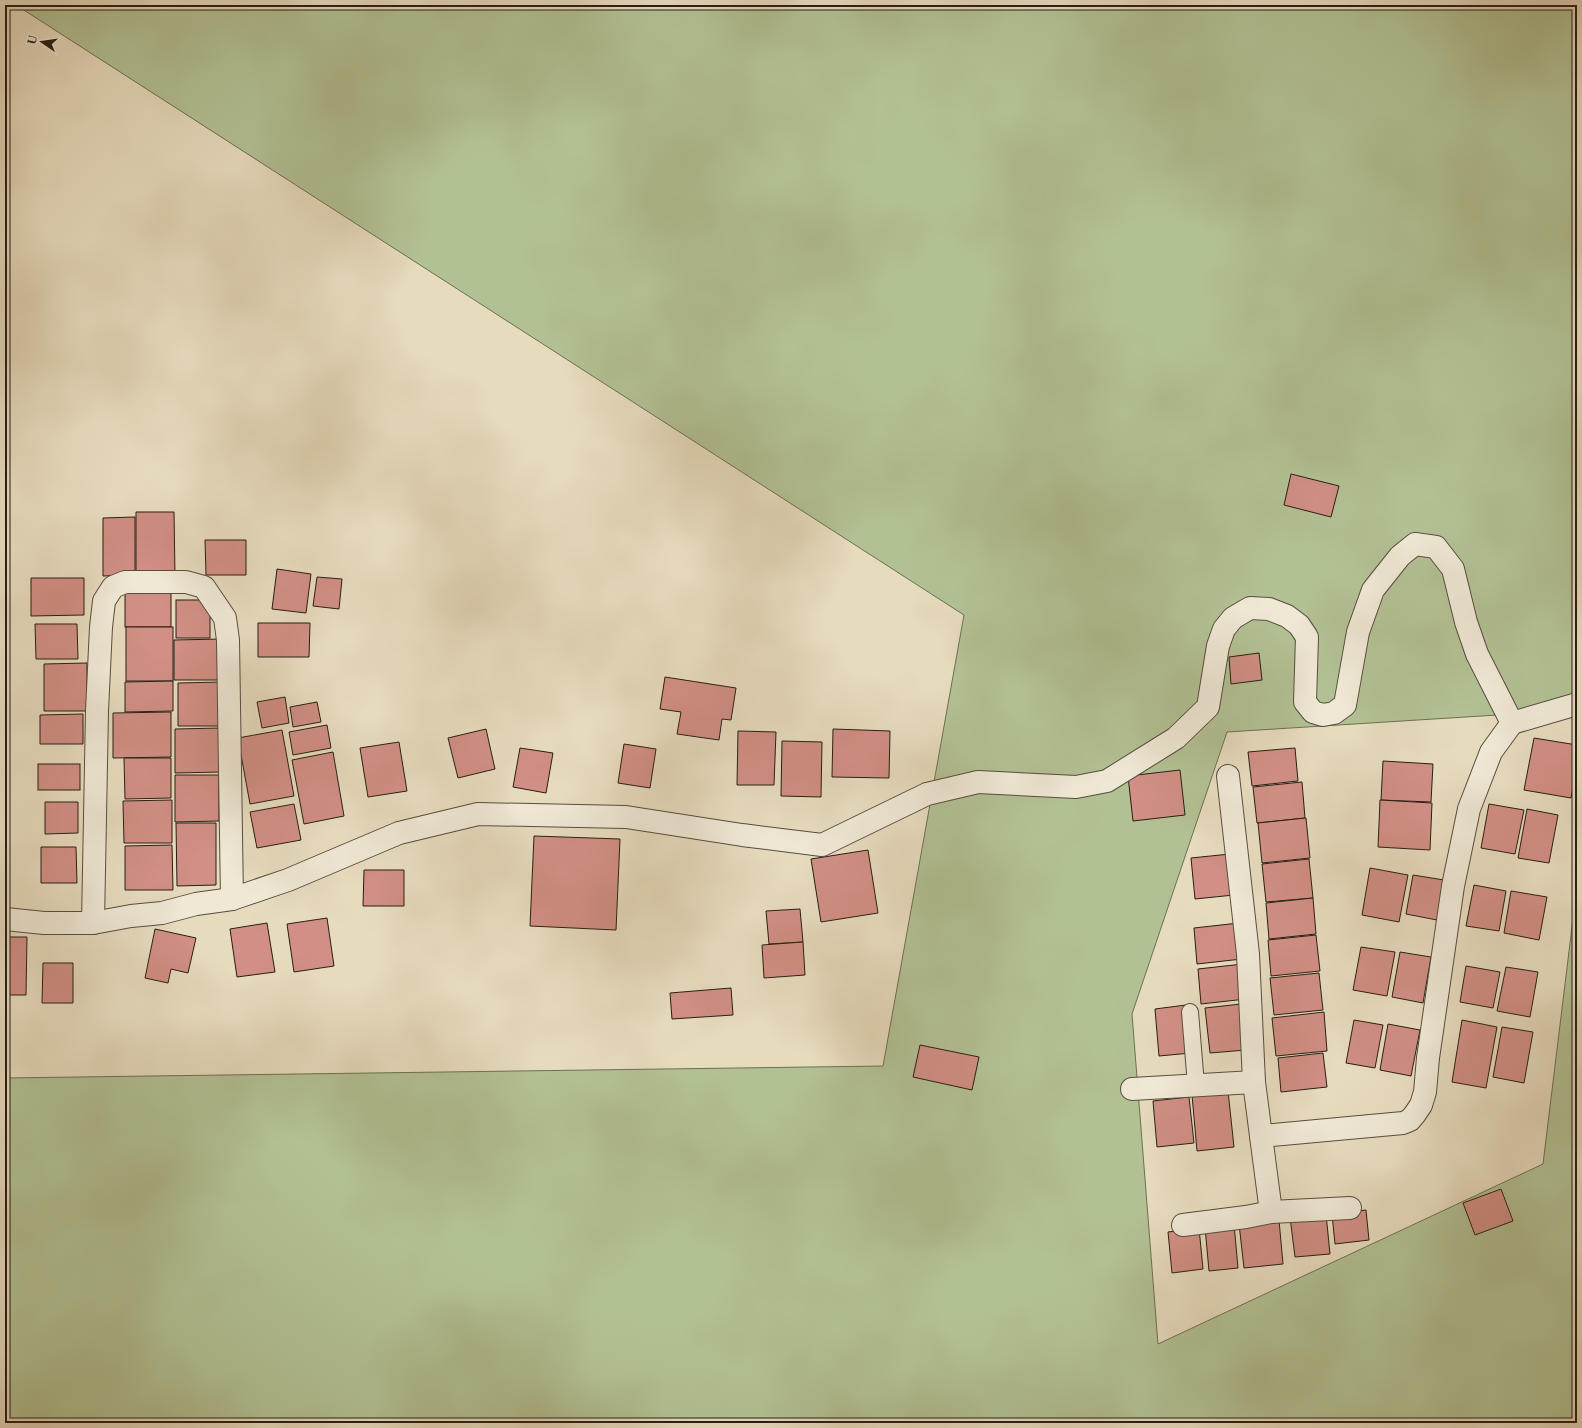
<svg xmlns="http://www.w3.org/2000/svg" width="1582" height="1428" viewBox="0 0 1582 1428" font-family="'Libre Caslon Text',serif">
<rect width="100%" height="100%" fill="#e7dbbe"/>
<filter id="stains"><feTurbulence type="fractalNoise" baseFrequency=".005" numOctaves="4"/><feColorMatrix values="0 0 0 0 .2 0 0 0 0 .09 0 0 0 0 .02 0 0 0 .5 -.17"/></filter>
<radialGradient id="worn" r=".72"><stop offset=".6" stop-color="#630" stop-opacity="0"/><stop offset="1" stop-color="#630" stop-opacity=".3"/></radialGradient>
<!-- green -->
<path fill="#b2c194" stroke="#6c7054" d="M16 5H1577V710L1227 732 1132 1014 1158 1344 1543 1164 1577 886V1423H5V1078L883 1066 964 615Z"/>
<!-- building -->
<g fill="#d18f85" stroke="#271e14">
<path d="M1291 474 1339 486 1331 517 1284 505Z"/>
<path d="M136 512H174L175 576H136Z"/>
<path d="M135 517V575L103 576V518Z"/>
<path d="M205 540H246V575H206Z"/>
<path d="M277 569 311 574 306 613 272 609Z"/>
<path d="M317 577 342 579 339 609 313 606Z"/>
<path d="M31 578H84V615L31 616Z"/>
<rect x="125" y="588" width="46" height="39"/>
<rect x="176" y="600" width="34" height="38"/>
<path d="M258 623H310L309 657H258Z"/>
<path d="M35 624H77L78 659H36Z"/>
<rect x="126" y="627" width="47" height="54"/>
<path d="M221 639 222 680H174V640Z"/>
<path d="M1259 653 1262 680 1231 684 1229 657Z"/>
<path d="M87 663V711H44V664Z"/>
<path d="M665 677 736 688 731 720 722 719 719 740 677 734 681 712 660 709Z"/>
<path d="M173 681V711L125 712V682Z"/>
<path d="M223 682V726H178V683Z"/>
<path d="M285 697 289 723 262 728 257 702Z"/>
<path d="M317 702 321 722 293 727 290 707Z"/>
<path d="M171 712V757L113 758V713Z"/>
<path d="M83 714V744H40V715Z"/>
<path d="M327 725 331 748 293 755 289 732Z"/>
<path d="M221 728V772L175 773V729Z"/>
<path d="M486 729 495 769 458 778 448 738Z"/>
<path d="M833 729 890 731 889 778 832 777Z"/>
<path d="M282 730 294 796 250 804 238 738Z"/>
<path d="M738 731 776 732 774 785H737Z"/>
<path d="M1534 738 1577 745V766L1571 798 1524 790Z"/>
<path d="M782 741 822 742 821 797 781 796Z"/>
<path d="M399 742 407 791 368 797 360 748Z"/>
<path d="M624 744 656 749 650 788 618 783Z"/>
<path d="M520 748 553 753 546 793 513 787Z"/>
<path d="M1295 748 1298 781 1252 786 1248 752Z"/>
<path d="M333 752 344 816 304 824 292 760Z"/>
<path d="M124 758H171V798L125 799Z"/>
<path d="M1383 761 1433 764 1431 802 1381 800Z"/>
<rect x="38" y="764" width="42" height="26"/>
<path d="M1180 770 1185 815 1133 821 1128 776Z"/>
<path d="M175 775H219V821L175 822Z"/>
<rect x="5" y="781" width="2" height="50"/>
<path d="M1302 782 1305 818 1257 823 1253 787Z"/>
<path d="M172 800V843H124L123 801Z"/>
<path d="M1380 800 1432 803 1430 850 1378 847Z"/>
<path d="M45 802H78V833L45 834Z"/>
<path d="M294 804 301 840 257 848 250 812Z"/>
<path d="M1489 804 1524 810 1515 854 1481 848Z"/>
<path d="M1527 809 1558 815 1549 863 1518 858Z"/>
<path d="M1306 818 1310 858 1262 863 1258 823Z"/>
<path d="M176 823H216V885L177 886Z"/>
<path d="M534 836 620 839 616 930 530 926Z"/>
<path d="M172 845 173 890H125V846Z"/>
<path d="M41 847H76L77 883H41Z"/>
<path d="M868 850 878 913 821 922 811 859Z"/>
<path d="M1230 854 1234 895 1195 899 1191 858Z"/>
<path d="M1309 859 1313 898 1266 902 1262 864Z"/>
<path d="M1370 868 1408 875 1399 922 1362 915Z"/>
<path d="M364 870H404V906H363Z"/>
<path d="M1413 875 1444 880 1437 920 1406 914Z"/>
<path d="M1474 885 1506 891 1499 931 1466 926Z"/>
<path d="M1511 891 1547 897 1539 940 1504 933Z"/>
<path d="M1313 898 1316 934 1269 939 1266 903Z"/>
<path d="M800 909 803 942 769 944 766 911Z"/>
<path d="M327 918 334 966 294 972 287 924Z"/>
<path d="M267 923 275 972 237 977 230 929Z"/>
<path d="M1239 923 1242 959 1197 964 1194 928Z"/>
<path d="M155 929 196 938 188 973 171 969 168 983 145 978Z"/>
<path d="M1316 935 1320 971 1271 976 1268 940Z"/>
<path d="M5 937H27L26 995H5Z"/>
<path d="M803 942 805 975 764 978 762 945Z"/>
<path d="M1361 947 1395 952 1387 996 1353 990Z"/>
<path d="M1400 952 1431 957 1423 1003 1392 997Z"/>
<path d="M43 963H73V1003H42Z"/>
<path d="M1243 964 1246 999 1201 1004 1198 969Z"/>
<path d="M1466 966 1500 972 1493 1008 1460 1002Z"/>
<path d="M1506 967 1538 972 1530 1017 1497 1011Z"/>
<path d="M1319 973 1323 1010 1274 1015 1270 978Z"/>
<path d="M731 988 733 1015 672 1019 670 993Z"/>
<path d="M1241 1004 1246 1050 1210 1053 1205 1008Z"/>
<path d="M1186 1005 1191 1053 1159 1056 1155 1009Z"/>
<path d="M1324 1012 1327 1051 1276 1056 1272 1018Z"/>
<path d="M1354 1020 1383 1025 1375 1068 1346 1063Z"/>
<path d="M1462 1020 1497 1027 1486 1088 1452 1082Z"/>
<path d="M1388 1024 1420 1030 1411 1076 1380 1070Z"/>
<path d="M1502 1027 1533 1032 1524 1083 1493 1077Z"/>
<path d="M920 1045 979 1057 972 1090 913 1077Z"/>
<path d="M1323 1053 1327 1087 1281 1092 1278 1058Z"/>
<path d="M1228 1091 1234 1147 1197 1151 1192 1095Z"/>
<path d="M1189 1097 1194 1143 1157 1147 1153 1101Z"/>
<path d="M1501 1189 1513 1221 1475 1235 1463 1203Z"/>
<path d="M1366 1210 1369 1240 1335 1244 1332 1214Z"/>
<path d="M1326 1214 1330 1254 1295 1257 1290 1217Z"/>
<path d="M1279 1220 1283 1264 1244 1268 1239 1224Z"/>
<path d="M1234 1224 1238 1268 1209 1271 1205 1227Z"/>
<path d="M1199 1228 1203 1269 1172 1273 1168 1232Z"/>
</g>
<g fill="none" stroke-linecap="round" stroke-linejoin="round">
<defs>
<path id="lane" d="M1190 1012 1196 1085"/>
<g id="street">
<path d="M1228 776 1248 954 1254 1082 1261 1136 1403 1123 1410 1120 1415 1114 1421 1105 1425 1092 1428 1058 1453 886 1469 809 1491 752 1512 723"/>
<path d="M5 919 44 923H93L131 916 162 913 196 904 232 899 288 880 399 833 478 814 626 817 742 835 822 845 927 794 978 782 1076 787 1107 781 1176 738 1208 707 1218 646 1224 629 1233 618 1250 608 1269 609 1287 616 1299 625 1307 637 1305 702 1313 712 1323 715 1334 713 1345 705 1358 632 1373 590 1400 556 1415 544 1436 547 1453 569 1466 622 1477 654 1512 723 1577 704"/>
<path d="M93 923 97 711 101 627 104 601 113 587 125 582H186L204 587 225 618 228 640 232 899"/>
<path d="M1132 1089 1254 1082"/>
<path d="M1271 1212 1350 1208"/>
<path d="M1183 1225 1246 1217 1271 1212 1261 1136"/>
</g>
</defs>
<!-- lane casing -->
<use href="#lane" stroke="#574d3e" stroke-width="18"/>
<!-- street casing -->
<use href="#street" stroke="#574d3e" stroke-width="24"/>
<!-- lane -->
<use href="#lane" stroke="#efe8d5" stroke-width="16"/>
<!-- street -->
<use href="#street" stroke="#efe8d5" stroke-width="22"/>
</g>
<!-- margin -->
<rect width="1582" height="1428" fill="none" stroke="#e7dbbe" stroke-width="20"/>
<rect x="6" y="6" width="1570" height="1416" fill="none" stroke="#271e14" stroke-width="2"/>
<rect x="10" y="10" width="1562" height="1408" fill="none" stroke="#271e14"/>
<!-- north arrow -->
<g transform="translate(42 42) rotate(283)" stroke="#efe8d5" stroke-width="3" paint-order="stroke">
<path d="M0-3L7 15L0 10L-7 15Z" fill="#271e14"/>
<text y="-6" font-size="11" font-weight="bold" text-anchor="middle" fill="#271e14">U</text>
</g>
<rect width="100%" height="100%" filter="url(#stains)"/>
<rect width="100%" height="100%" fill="url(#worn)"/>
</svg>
